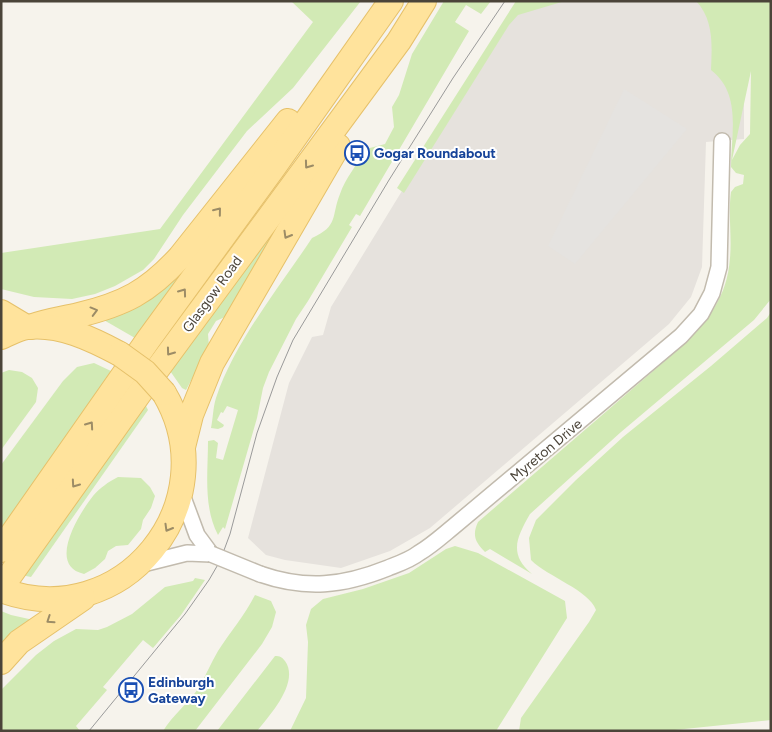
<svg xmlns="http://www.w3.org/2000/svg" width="772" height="732" viewBox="0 0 772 732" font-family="Figtree,sans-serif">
<rect width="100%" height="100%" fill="#f6f3ec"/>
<!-- industrial -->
<path fill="#e6e2dd" d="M544 1H708L744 26V139L706 142 702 267 691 297 669 324 430 528 390 551 341 568 285 560 266 555 248 538 289 383 312 337 323 335 331 307 512 11Z"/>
<!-- green -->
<g fill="#d2eab5" fill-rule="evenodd">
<path d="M291 1H361L293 88 247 131 183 215 154 259 143 270 115 286 95 294 72 299 34 297 1 289V253L160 229 313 22Z"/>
<path d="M444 1H491L481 14 466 5 455 22 469 31 360 216 356 214 349 225 352 227 308 301 296 319 269 372 263 388 257 418 225 529 223 527 218 535C203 506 208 473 208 441L214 440 218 443 216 458 223 460 238 410 227 406 223 413 221 412 217 420 224 425 223 427 218 429 211 428C213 419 213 407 216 398 235 341 279 288 312 238 339 226 331 216 340 194 345 179 358 163 366 149L385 144 394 127 392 107 399 95 412 54Z"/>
<path d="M516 1H565L518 15 509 25 404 193 397 188Z"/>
<path d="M696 1H771V299L754 320 621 432 530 514C517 537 508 554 532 574L490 549 485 552C475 542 472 535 478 522L681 347C708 320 727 298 730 258 732 236 728 214 731 192L735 187 743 184 744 175 736 173 731 167C731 134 742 94 711 70 712 45 714 20 696 1ZM751 71 750 134 740 145 732 160Z"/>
<path d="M232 209 135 338 102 319Z"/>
<path d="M277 221 280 226 227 316 216 321 208 334 209 347 186 390 182 388 168 368Z"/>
<path d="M771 312V720L665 731H519L521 718 589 622 596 610C589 590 548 577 531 560L529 538 536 520 576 480 623 437 711 366 767 318Z"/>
<path d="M94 363 111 371 1 529V465L63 381 77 367Z"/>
<path d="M9 370 22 372 32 378 38 388 36 402 1 450V373Z"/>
<path d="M144 402 148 410 31 577 21 575Z"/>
<path d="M118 477 141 478 150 487 155 496 151 508 143 520 141 529 128 545 116 546 108 551 105 559 95 568 84 574C47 566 78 515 93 496 100 488 108 482 118 477Z"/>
<path d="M455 546 478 553 565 601 567 618 496 731H290L306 698 308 642 306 625 311 609 323 599 363 589 409 573 446 549Z"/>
<path d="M195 578 205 580 181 615 153 648 143 640 103 687 107 690 76 726 80 731H1V690L36 655 54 641 76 629 98 630 107 627 132 614 165 587 193 581Z"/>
<path d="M255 595 271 601 276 612 272 627 262 644 195 731H163C173 715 187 704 198 689 205 677 211 663 218 651 230 632 245 615 255 595Z"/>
<path d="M1 611 11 615 29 619V623L1 648Z"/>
<path d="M275 656C280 656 282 657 285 661 300 682 270 715 257 731H217Z"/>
</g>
<!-- parking -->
<path fill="#e5e3e0" d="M624 89 687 129 575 264 548 246Z"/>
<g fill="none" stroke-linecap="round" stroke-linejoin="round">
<defs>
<g id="minor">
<path d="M181 492 197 535 211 554"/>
<path d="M139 565 187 553 211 554"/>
<path d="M260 574C306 590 343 586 388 568 398 564 410 560 419 553 431 546 442 536 453 527L681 336 701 314 712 293 719 267 722 141"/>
</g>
<g id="primary">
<path d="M1 312 26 327"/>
<path d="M30 327C46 321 62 319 79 315 124 304 148 292 180 257L288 121"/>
<path d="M1 337C9 334 18 328 27 327 59 323 92 339 120 354"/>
<path d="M183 447 191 415 212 363 338 146"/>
<path d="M1 550 148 340 274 167 391 1"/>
<path d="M1 588 139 394 399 41 424 1"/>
<path d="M1 590C122 635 229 503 164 393"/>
<path d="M1 662 19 642 83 598"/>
</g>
</defs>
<!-- minor casing -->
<use href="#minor" stroke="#c2bbae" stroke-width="18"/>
<!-- primary casing -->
<use href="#primary" stroke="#e6c16a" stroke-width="26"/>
<!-- minor -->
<use href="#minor" stroke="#fff" stroke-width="15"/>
<!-- primary -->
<use href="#primary" stroke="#ffe39c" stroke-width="24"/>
<!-- tram -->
<path stroke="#9a9a9a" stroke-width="1" d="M89 731 185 614 209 580 220 561 230 534 257 433 277 377 293 340 389 180 453 78 505 1"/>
<defs>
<path id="minor-bridge" d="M211 554 260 574"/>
<path id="primary-bridge" d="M120 354 145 372 164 393"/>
</defs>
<!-- minor-bridge casing -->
<use href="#minor-bridge" stroke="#c2bbae" stroke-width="18" stroke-linecap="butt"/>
<!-- primary-bridge casing -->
<use href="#primary-bridge" stroke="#e6c16a" stroke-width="26" stroke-linecap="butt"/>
<!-- minor-bridge -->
<use href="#minor-bridge" stroke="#fff" stroke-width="15"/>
<!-- primary-bridge -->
<use href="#primary-bridge" stroke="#ffe39c" stroke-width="24"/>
</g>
<!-- one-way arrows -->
<defs><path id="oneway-chevron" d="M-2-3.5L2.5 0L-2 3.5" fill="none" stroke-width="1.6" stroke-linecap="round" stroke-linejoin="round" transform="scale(1.25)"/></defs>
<g stroke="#9c8c66">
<use href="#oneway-chevron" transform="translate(308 165) rotate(126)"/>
<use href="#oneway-chevron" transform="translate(218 211) rotate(-51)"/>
<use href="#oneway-chevron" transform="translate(287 235) rotate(120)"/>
<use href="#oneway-chevron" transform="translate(183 292) rotate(-54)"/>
<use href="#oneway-chevron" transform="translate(94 311) rotate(-15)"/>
<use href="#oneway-chevron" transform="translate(170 352) rotate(126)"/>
<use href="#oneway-chevron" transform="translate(90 425) rotate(-55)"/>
<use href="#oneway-chevron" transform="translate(75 484) rotate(125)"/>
<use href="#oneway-chevron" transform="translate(168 528) rotate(120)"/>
<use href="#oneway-chevron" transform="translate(50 620) rotate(146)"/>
</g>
<!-- icons -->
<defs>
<symbol id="bus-ring" viewBox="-11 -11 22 22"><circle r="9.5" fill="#fff" stroke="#1a4fb4" stroke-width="1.5"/><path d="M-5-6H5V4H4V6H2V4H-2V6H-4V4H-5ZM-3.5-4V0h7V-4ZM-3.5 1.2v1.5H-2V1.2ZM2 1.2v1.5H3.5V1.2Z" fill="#1a4fb4"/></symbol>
</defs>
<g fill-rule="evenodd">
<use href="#bus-ring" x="343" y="139" width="28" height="28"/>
<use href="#bus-ring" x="117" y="676" width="28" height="28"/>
</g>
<g text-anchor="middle" stroke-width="4" stroke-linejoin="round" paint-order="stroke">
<!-- transit labels -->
<g font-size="14" font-weight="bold" fill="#164399" stroke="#fff" text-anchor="start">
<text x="374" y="158">Gogar Roundabout</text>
<text x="148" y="687">Edinburgh<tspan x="148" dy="16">Gateway</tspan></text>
</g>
<!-- street labels -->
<g font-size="14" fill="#4b4439" stroke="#fff">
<text transform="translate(212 294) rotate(-54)" y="5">Glasgow Road</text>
<text transform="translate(546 450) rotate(-40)" y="5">Myreton Drive</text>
</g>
</g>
<!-- border -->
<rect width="772" height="732" fill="none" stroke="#4b4439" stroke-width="5"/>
</svg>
